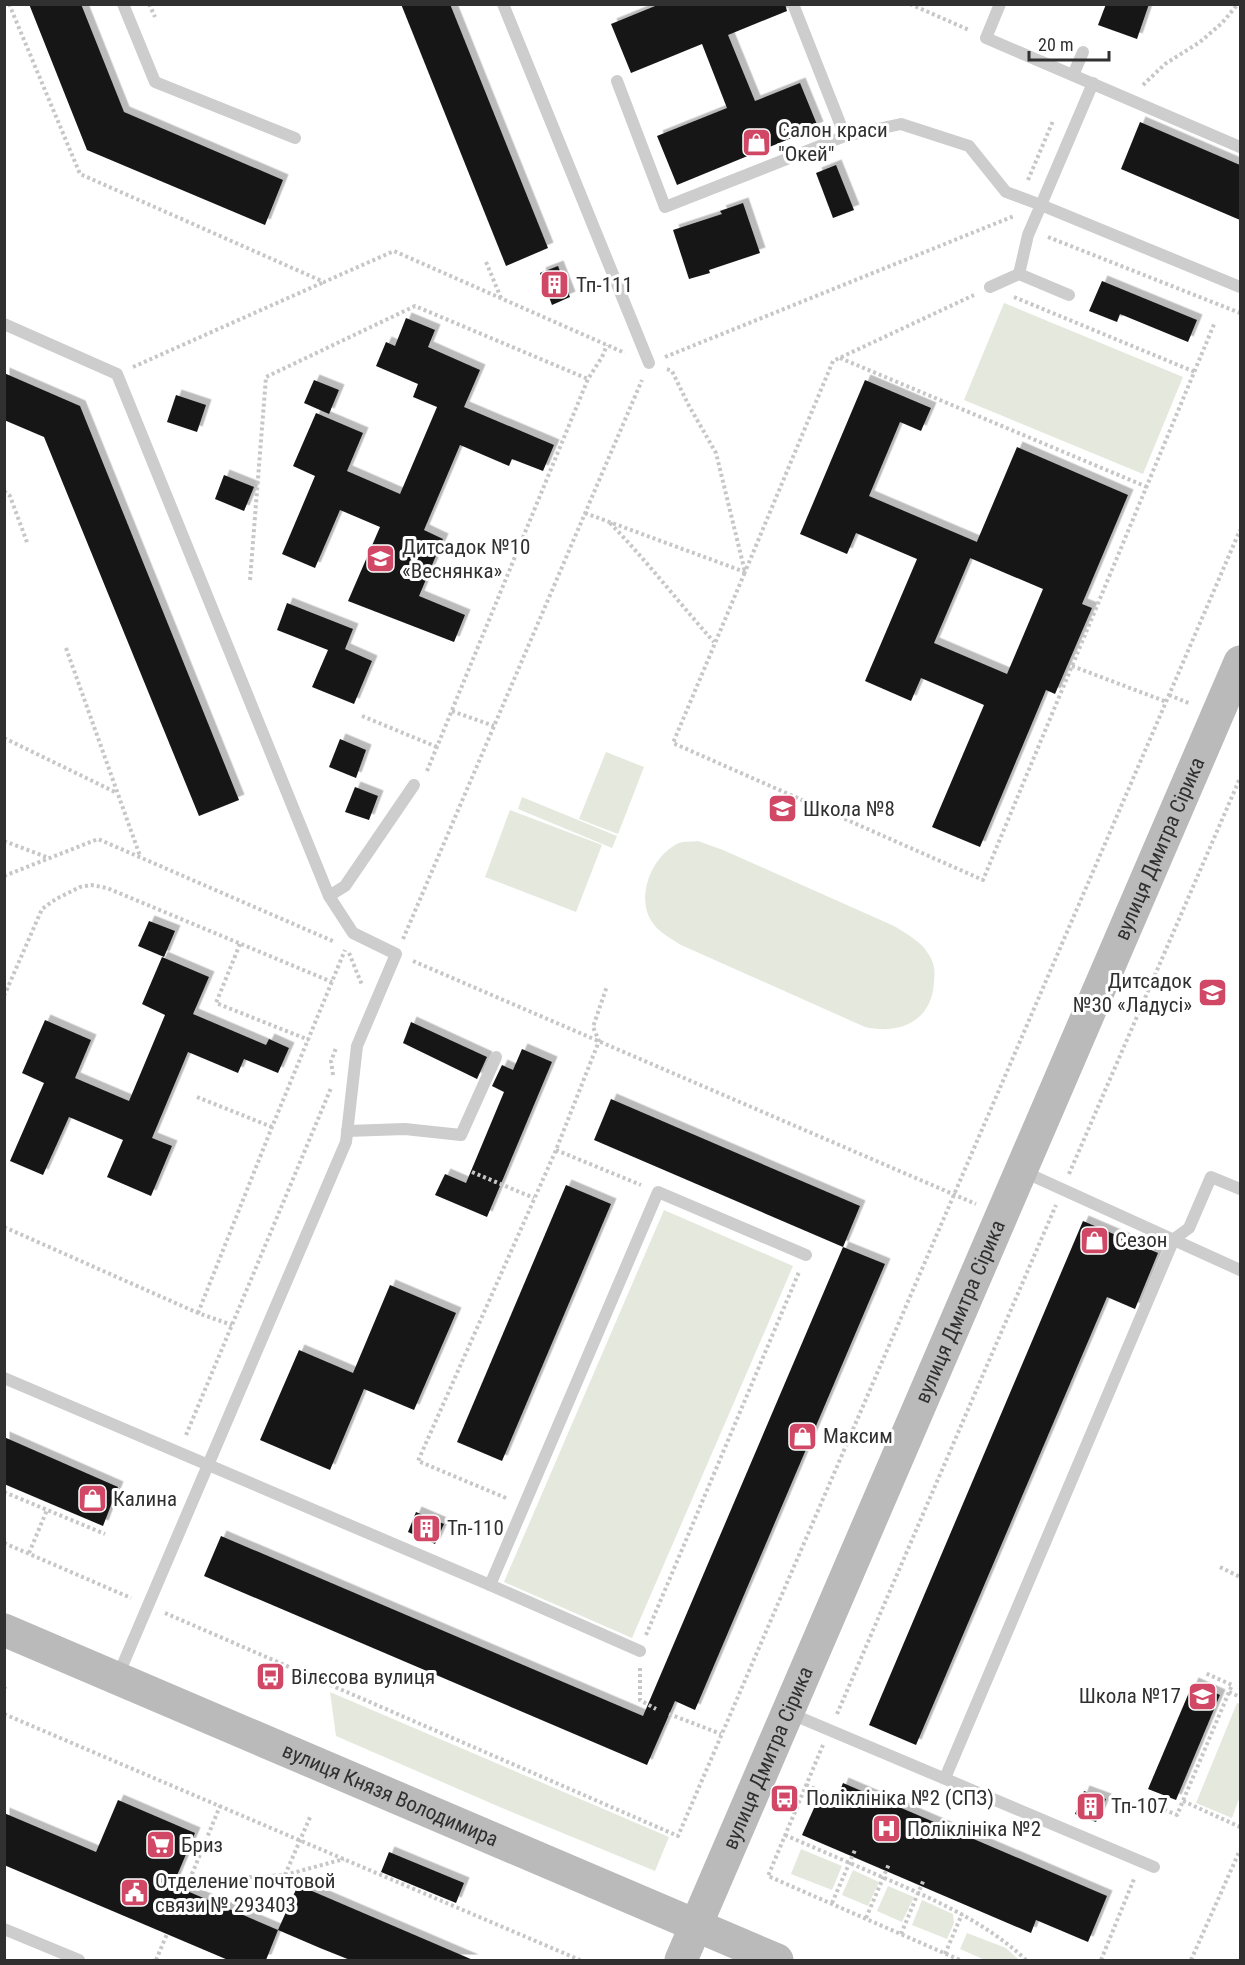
<svg xmlns="http://www.w3.org/2000/svg" width="1245" height="1965" viewBox="0 0 1245 1965" font-family="'Roboto Condensed',sans-serif">
<defs>
<filter id="shadow"><feDropShadow dx="5.5" dy="-5.5" stdDeviation="0" flood-color="#0004"/></filter>
</defs>
<rect width="100%" height="100%" fill="#fff"/>
<!-- green -->
<g fill="#e5e8dd">
<path d="M1004 303 1183 377 1143 474 964 400Z"/>
<path d="M606 752 644 767 618 834 579 819Z"/>
<path d="M522 797 617 836 612 848 518 809Z"/>
<path d="M510 810 602 845 576 912 485 877Z"/>
<path d="M698 841 723 850 894 926C907 934 922 942 929 955 935 964 935 972 934 982 932 1021 900 1035 865 1027L681 945C672 939 658 932 652 922 635 897 652 855 679 843 684 841 692 842 698 841Z"/>
<path d="M664 1210 793 1266 632 1638 504 1582Z"/>
<path d="M330 1692 669 1837 655 1871 502 1808 336 1736Z"/>
<path d="M1237 1703 1240 1704V1796L1232 1818 1196 1803Z"/>
<path d="M801 1849 842 1866 832 1890 791 1874Z"/>
<path d="M853 1870 879 1882 868 1906 842 1895Z"/>
<path d="M888 1886 914 1897 902 1922 877 1911Z"/>
<path d="M922 1900 953 1914 954 1923 947 1939 912 1925Z"/>
<path d="M967 1933 1006 1948 1019 1960H985L960 1949Z"/>
</g>
<!-- building -->
<g fill="#171717" filter="url(#shadow)">
<path d="M29 4H81L124 112 283 180 265 225 87 150Z"/>
<path d="M401 4H450L548 248 506 266Z"/>
<path d="M660 4H785L787 11 728 35 755 101 800 83 818 127 677 185 657 136 727 108 702 44 631 73 611 24Z"/>
<path d="M1106 4H1149L1137 39 1098 25Z"/>
<path d="M1140 122 1240 165V220L1121 169Z"/>
<path d="M836 165 854 210 833 218 816 173Z"/>
<path d="M743 203 760 253 709 270 710 273 689 279 673 230 722 214 720 211Z"/>
<path d="M558 266 570 297 552 305 540 273Z"/>
<path d="M1102 281 1197 320 1188 342 1120 314 1117 322 1089 311Z"/>
<path d="M406 318 435 330 428 347 480 370 464 407 554 445 543 471 512 459 509 466 460 445 424 530 443 539 419 596 465 615 454 642 348 601 380 527 340 510 315 568 282 554 315 476 293 466 316 413 363 433 347 471 400 494 437 407 413 397 418 384 376 366 386 342 395 346Z"/>
<path d="M4 373 80 406 239 800 199 816 44 437 4 420Z"/>
<path d="M314 380 339 390 329 414 304 403Z"/>
<path d="M865 380 931 408 921 431 900 422 869 496 977 542 934 643 1007 674 1043 589 970 558 1017 447 1128 495 1082 604 1092 608 1055 694 1046 690 980 847 932 827 984 705 921 678 911 701 865 681 917 559 856 533 847 554 800 534Z"/>
<path d="M176 395 206 405 197 432 167 422Z"/>
<path d="M224 475 254 487 244 511 215 499Z"/>
<path d="M287 603 353 629 345 649 372 661 354 704 312 687 328 650 277 630Z"/>
<path d="M340 739 366 750 356 778 329 767Z"/>
<path d="M355 787 378 796 369 820 345 812Z"/>
<path d="M149 921 175 931 164 957 138 946Z"/>
<path d="M162 957 209 977 193 1014 266 1045 269 1039 289 1048 278 1073 244 1059 238 1073 188 1052 152 1138 172 1146 151 1196 107 1177 123 1140 69 1117 43 1175 10 1161 44 1083 22 1073 45 1020 91 1040 75 1078 129 1101 165 1015 142 1004Z"/>
<path d="M411 1022 487 1057 477 1079 403 1043Z"/>
<path d="M522 1049 552 1062 487 1217 435 1195 445 1174 466 1183 504 1092 492 1086 502 1065 513 1070Z"/>
<path d="M611 1099 860 1206 843 1247 594 1140Z"/>
<path d="M566 1185 611 1204 502 1461 457 1442Z"/>
<path d="M1083 1221 1158 1253 1135 1309 1107 1297 916 1745 869 1725Z"/>
<path d="M843 1247 885 1264 695 1710 675 1701 647 1765 204 1576 221 1536 643 1716Z"/>
<path d="M390 1285 456 1313 414 1410 364 1389 330 1470 260 1440 299 1350 353 1373Z"/>
<path d="M4 1437 118 1487 103 1526 4 1484Z"/>
<path d="M416 1512 444 1524 435 1544 408 1532Z"/>
<path d="M1193 1683 1220 1695 1176 1800 1148 1789Z"/>
<path d="M843 1783 1107 1896 1088 1942 1036 1920 1031 1933 802 1835 818 1799 834 1806Z"/>
<path d="M1084 1791 1106 1799 1096 1822 1075 1814Z"/>
<path d="M118 1800 195 1833 173 1885 278 1930 266 1960H228L4 1865V1813L96 1852Z"/>
<path d="M389 1852 464 1883 456 1903 381 1872Z"/>
<path d="M298 1885 473 1960H350L320 1948 278 1930Z"/>
</g>
<g fill="none" stroke-linecap="round" stroke-linejoin="round">
<!-- path -->
<g stroke="#c7c7c7" stroke-width="4" stroke-dasharray="3 3" stroke-linecap="butt">
<path d="M9 4 80 174 324 282 394 251 625 353"/>
<path d="M149 4 155 17"/>
<path d="M910 4 969 30"/>
<path d="M1143 85 1165 64 1200 42 1222 23 1238 4"/>
<path d="M1028 180 1053 121"/>
<path d="M1048 237 1240 313"/>
<path d="M486 262 501 298"/>
<path d="M1014 297 1195 372"/>
<path d="M665 357 1014 216"/>
<path d="M840 358 1147 487"/>
<path d="M133 367 324 282"/>
<path d="M667 369 672 371 688 404 716 453 745 572 673 743 983 880 1215 322"/>
<path d="M4 491 10 496 28 545"/>
<path d="M585 513 745 572 833 361 974 295"/>
<path d="M610 523C647 561 679 603 714 642"/>
<path d="M250 580 266 377 415 306 588 379"/>
<path d="M66 648 140 856"/>
<path d="M1072 666 1167 702"/>
<path d="M1169 695 1191 704"/>
<path d="M452 711 494 726"/>
<path d="M362 716 437 747"/>
<path d="M4 738 117 793"/>
<path d="M427 771 588 379 602 357 607 345"/>
<path d="M4 841 49 858"/>
<path d="M4 876 98 839 335 942"/>
<path d="M403 939 642 380"/>
<path d="M240 944 216 1003 309 1040"/>
<path d="M349 953 362 985"/>
<path d="M413 961 976 1204"/>
<path d="M4 996 42 909 56 899 80 887 91 885 107 888 332 982"/>
<path d="M333 1075 331 1061 336 1048"/>
<path d="M197 1097 272 1127"/>
<path d="M556 1150 641 1185"/>
<path d="M472 1172 534 1198"/>
<path d="M1069 1174 1240 778"/>
<path d="M4 1227 198 1313 232 1325"/>
<path d="M198 1313 272 1127 345 950"/>
<path d="M186 1435 331 1088"/>
<path d="M4 1492 105 1534"/>
<path d="M506 1498 418 1461 556 1150 599 1041 593 1027 607 986"/>
<path d="M4 1543 131 1598"/>
<path d="M29 1553 47 1510"/>
<path d="M1220 1567 1240 1577"/>
<path d="M165 1613 678 1836 1240 530"/>
<path d="M646 1635 799 1272"/>
<path d="M640 1668V1700L656 1709"/>
<path d="M4 1689 6 1685"/>
<path d="M1229 1692 1240 1697"/>
<path d="M4 1714 580 1960"/>
<path d="M669 1714 721 1734"/>
<path d="M837 1714 1056 1205"/>
<path d="M823 1745 768 1876 960 1960"/>
<path d="M806 1785 829 1795 825 1803"/>
<path d="M1142 1800 1177 1815 1232 1685 1205 1673"/>
<path d="M1183 1801 1240 1827"/>
<path d="M785 1835C817 1849 850 1863 882 1877 933 1899 986 1922 1026 1960"/>
<path d="M285 1875 344 1859"/>
<path d="M189 1881 285 1875 311 1815"/>
<path d="M185 1891 220 1806"/>
<path d="M832 1903 855 1850"/>
<path d="M866 1918 889 1864"/>
<path d="M901 1934 924 1879"/>
<path d="M945 1954 962 1914"/>
<path d="M156 1960 167 1934"/>
<path d="M1101 1960 1134 1879"/>
<path d="M1191 1960 1240 1850"/>
</g>
<!-- lane -->
<g stroke="#cdcdcd" stroke-width="12">
<path d="M123 4 155 82 295 138"/>
<path d="M503 4 649 363"/>
<path d="M793 4 845 136 901 124 969 146 1006 192 1041 205 1028 235 1019 274 990 287"/>
<path d="M1000 4 986 38 1240 147"/>
<path d="M1073 75 1083 52"/>
<path d="M617 81 665 207 845 136"/>
<path d="M1093 83 1041 205 1240 287"/>
<path d="M1019 274 1069 295"/>
<path d="M4 324 117 374 329 896 353 933 396 954 357 1046 346 1142 117 1678"/>
<path d="M329 896 345 886 414 785"/>
<path d="M347 1131 405 1129 461 1135 496 1057"/>
<path d="M1022 1171 1240 1270"/>
<path d="M4 1378 490 1585 658 1192 806 1255"/>
<path d="M490 1585 640 1651"/>
<path d="M789 1713 1154 1867"/>
<path d="M945 1778 1174 1239 1189 1228 1211 1177 1240 1189"/>
<path d="M4 1929 79 1960"/>
</g>
<!-- secondary -->
<g stroke="#bababa" stroke-width="33">
<path id="s1" d="M4 1630 777 1960"/>
<path id="s2" d="M681 1960 1240 662"/>
</g>
</g>
<!-- icons -->
<defs>
<symbol id="shop-square" viewBox="-11 -11 22 22"><rect x="-9" y="-9" width="18" height="18" rx="4" fill="#d14866" stroke="#fff"/><path d="M-5-2.5h2.3a2.7 3.5 0 0 1 5.4 0H5L5.5 6h-11ZM-1.5-2.5h3a1.5 2.3 0 0 0-3 0Z" fill="#fff"/></symbol>
<symbol id="building-square" viewBox="-11 -11 22 22"><rect x="-9" y="-9" width="18" height="18" rx="4" fill="#d14866" stroke="#fff"/><path d="M-4-6H4V6H1V3H-1V6H-4ZM-2.5-4.3h1.7v1.8h-1.7ZM.8-4.3h1.7v1.8H.8ZM-2.5-1h1.7V.8h-1.7ZM.8-1h1.7V.8H.8Z" fill="#fff"/></symbol>
<symbol id="school-square" viewBox="-11 -11 22 22"><rect x="-9" y="-9" width="18" height="18" rx="4" fill="#d14866" stroke="#fff"/><path d="M0-5L7-2L0 1L-7-2ZM-4 1L0 2.5L4 1V4Q0 6-4 4Z" fill="#fff"/></symbol>
<symbol id="bus-square" viewBox="-11 -11 22 22"><rect x="-9" y="-9" width="18" height="18" rx="4" fill="#d14866" stroke="#fff"/><path d="M-5-6H5V4H4V6H2V4H-2V6H-4V4H-5ZM-3.5-4V0h7V-4ZM-3.5 1.2v1.5H-2V1.2ZM2 1.2v1.5H3.5V1.2Z" fill="#fff"/></symbol>
<symbol id="hospital-square" viewBox="-11 -11 22 22"><rect x="-9" y="-9" width="18" height="18" rx="4" fill="#d14866" stroke="#fff"/><path d="M-5-5h3v3.5h4V-5h3V5h-3V1.5h-4V5h-3Z" fill="#fff"/></symbol>
<symbol id="supermarket-square" viewBox="-11 -11 22 22"><rect x="-9" y="-9" width="18" height="18" rx="4" fill="#d14866" stroke="#fff"/><path d="M-6-5.5h2.5l.6 2H6L4.5 2H-2.5L-4.4-4H-6ZM-1.5 3.2a1.3 1.3 0 1 0 .1 0ZM3 3.2a1.3 1.3 0 1 0 .1 0Z" fill="#fff"/></symbol>
<symbol id="civic-square" viewBox="-11 -11 22 22"><rect x="-9" y="-9" width="18" height="18" rx="4" fill="#d14866" stroke="#fff"/><path d="M-.6-6.5H3V-4.5H.6V-3L4-1V1h2V6H-6V1h2V-1L-.6-3ZM-1.2 2.5V6h2.4V2.5Z" fill="#fff"/></symbol>
</defs>
<g fill-rule="evenodd">
<use href="#shop-square" x="740" y="126" width="33" height="33"/>
<use href="#building-square" x="538" y="268" width="33" height="33"/>
<use href="#school-square" x="364" y="542" width="33" height="33"/>
<use href="#school-square" x="766" y="792" width="33" height="33"/>
<use href="#school-square" x="1196" y="976" width="33" height="33"/>
<use href="#shop-square" x="1078" y="1224" width="33" height="33"/>
<use href="#shop-square" x="786" y="1420" width="33" height="33"/>
<use href="#shop-square" x="76" y="1482" width="33" height="33"/>
<use href="#building-square" x="410" y="1512" width="33" height="33"/>
<use href="#bus-square" x="254" y="1660" width="33" height="33"/>
<use href="#school-square" x="1186" y="1680" width="33" height="33"/>
<use href="#bus-square" x="768" y="1782" width="33" height="33"/>
<use href="#building-square" x="1074" y="1790" width="33" height="33"/>
<use href="#hospital-square" x="870" y="1812" width="33" height="33"/>
<use href="#supermarket-square" x="144" y="1828" width="33" height="33"/>
<use href="#civic-square" x="118" y="1876" width="33" height="33"/>
</g>
<g text-anchor="middle" stroke-width="6" stroke-linejoin="round" paint-order="stroke">
<!-- poi labels -->
<g font-size="21" fill="#303030" stroke="#fff" text-anchor="start">
<text x="778" y="137">Салон краси<tspan x="778" dy="24">"Окей"</tspan></text>
<text x="576" y="292">Тп-111</text>
<text x="402" y="554">Дитсадок №10<tspan x="402" dy="24">«Веснянка»</tspan></text>
<text x="803" y="816">Школа №8</text>
<text x="1192" y="988" text-anchor="end">Дитсадок<tspan x="1192" dy="24">№30 «Ладусі»</tspan></text>
<text x="1115" y="1247">Сезон</text>
<text x="823" y="1443">Максим</text>
<text x="113" y="1506">Калина</text>
<text x="447" y="1535">Тп-110</text>
<text x="291" y="1684">Вілєсова вулиця</text>
<text x="1181" y="1703" text-anchor="end">Школа №17</text>
<text x="806" y="1805">Поліклініка №2 (СПЗ)</text>
<text x="1111" y="1813">Тп-107</text>
<text x="907" y="1836">Поліклініка №2</text>
<text x="181" y="1852">Бриз</text>
<text x="155" y="1888">Отделение почтовой<tspan x="155" dy="24">связи № 293403</tspan></text>
</g>
<!-- street labels -->
<g font-size="21" fill="#303030" stroke="#fff">
<text dy="7" stroke="none"><textPath href="#s2" startOffset="1210">вулиця Дмитра Сірика</textPath></text>
<text dy="7" stroke="none"><textPath href="#s2" startOffset="706">вулиця Дмитра Сірика</textPath></text>
<text dy="7" stroke="none"><textPath href="#s2" startOffset="220">вулиця Дмитра Сірика</textPath></text>
<text dy="7" stroke="none"><textPath href="#s1" startOffset="420">вулиця Князя Володимира</textPath></text>
</g>
</g>
<!-- border -->
<rect width="1245" height="1965" fill="none" stroke="#303030" stroke-width="12"/>
<!-- scale -->
<path d="M1029 51v9h80v-9" fill="none" stroke="#303030" stroke-width="3"/>
<text x="1038" y="51" font-size="18" fill="#303030" stroke="#ffffff" stroke-width="4.5" paint-order="stroke">20 m</text>
</svg>
